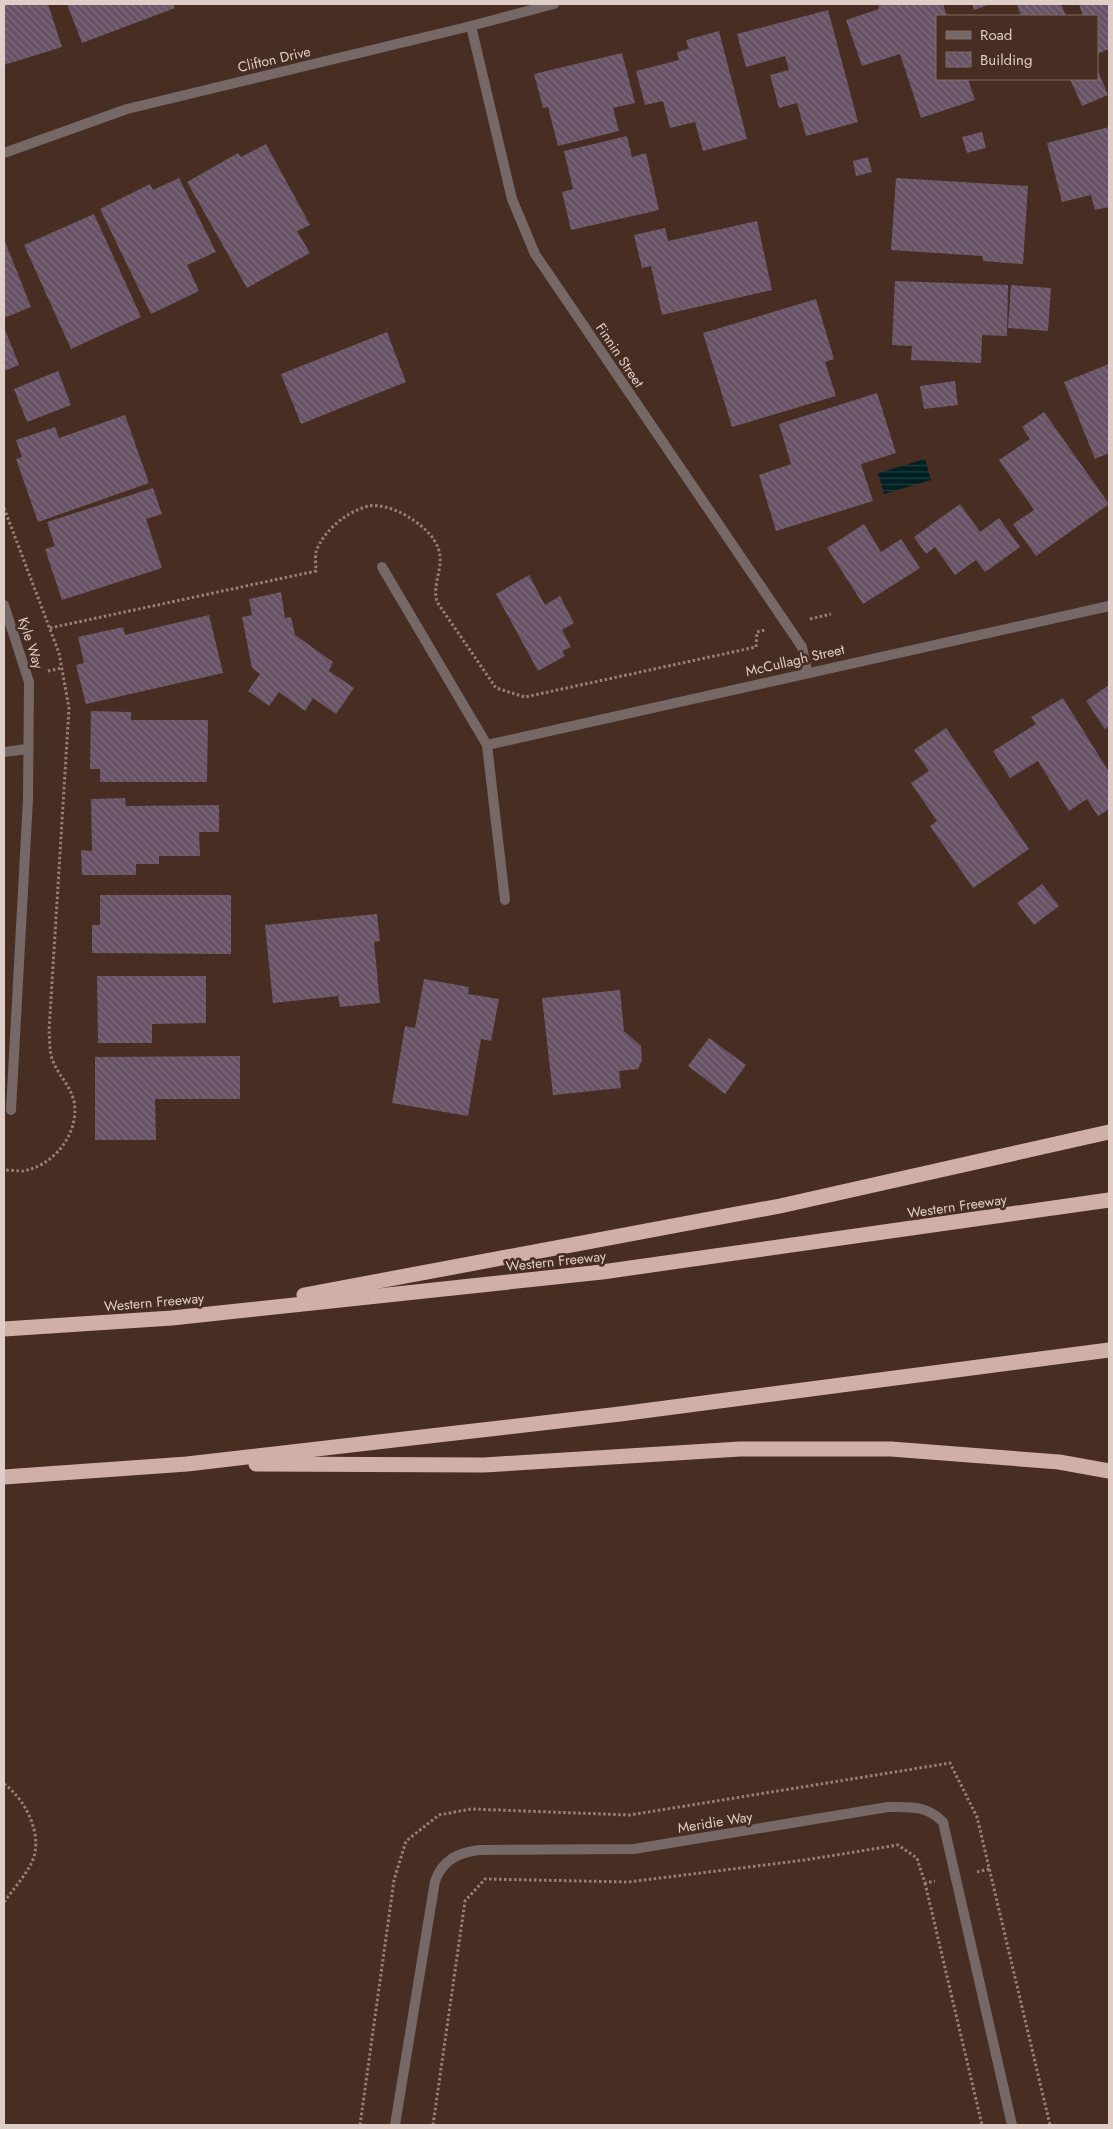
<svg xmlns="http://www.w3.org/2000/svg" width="1113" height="2129" viewBox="0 0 1113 2129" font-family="Jost,sans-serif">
<defs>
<pattern id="water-rules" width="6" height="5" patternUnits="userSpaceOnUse" patternTransform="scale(1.25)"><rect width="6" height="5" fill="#002023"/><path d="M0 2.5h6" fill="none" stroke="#253f41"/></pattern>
<pattern id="building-back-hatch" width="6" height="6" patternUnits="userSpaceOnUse" patternTransform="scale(1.25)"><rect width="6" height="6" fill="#685366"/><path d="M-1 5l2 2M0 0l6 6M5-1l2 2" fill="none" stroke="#7d6b7a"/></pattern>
</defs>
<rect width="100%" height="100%" fill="#472d22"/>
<!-- water -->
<path fill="url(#water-rules)" d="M925 459 931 480 884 494 878 473Z"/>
<!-- building -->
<g fill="url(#building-back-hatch)">
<path d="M4 4H48L62 47 4 65Z"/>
<path d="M67 4H173L175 8 82 43Z"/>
<path d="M878 4H943L947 16H937V79H968L975 100 921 118 900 54 862 66 846 20 879 9Z"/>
<path d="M972 4H991L974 10Z"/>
<path d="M1017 4H1061L1066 16H1021Z"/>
<path d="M1079 4H1109V49L1097 54V16H1083Z"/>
<path d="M828 10 858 122 806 136 797 103 779 108 770 75 789 70 785 56 746 67 737 34Z"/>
<path d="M719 31 747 139 703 151 695 122 670 128 663 101 645 105 636 71 679 60 677 52 689 49 686 40Z"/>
<path d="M622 53 635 103 613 108 619 131 558 146 548 107 543 108 534 74Z"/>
<path d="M1097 69 1108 95 1082 106 1070 79H1097Z"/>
<path d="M1109 127V207L1095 210 1091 195 1062 202 1047 143Z"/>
<path d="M982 132 986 148 967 153 962 137Z"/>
<path d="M627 136 632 157 646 153 659 210 571 230 562 192 573 189 564 151Z"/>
<path d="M266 144 310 225 297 231 310 253 247 288 187 182 238 153 241 157Z"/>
<path d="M868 157 872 172 856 176 853 161Z"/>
<path d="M179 178 216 252 187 265 199 291 151 314 100 209 150 184 153 190Z"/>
<path d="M896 178 1028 186 1023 264 983 261 982 256 891 250Z"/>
<path d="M94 214 141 317 71 349 24 245Z"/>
<path d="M757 221 772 290 662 315 651 266 642 268 634 235 665 228 668 241Z"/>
<path d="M4 239 31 307 4 318Z"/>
<path d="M895 281 1008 285 1007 336 982 335 981 363 911 360 912 346 892 345Z"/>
<path d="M1011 285 1051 288 1048 331 1008 328Z"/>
<path d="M816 299 834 359 825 362 836 396 732 427 703 333Z"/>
<path d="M4 327 19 365 4 371Z"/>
<path d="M387 332 406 382 301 424 281 374Z"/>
<path d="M1109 364V453L1095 459 1064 382Z"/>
<path d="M58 371 71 405 27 422 14 389Z"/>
<path d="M955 381 958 405 924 409 920 386Z"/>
<path d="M877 393 896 453 861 464 873 501 776 531 759 475 791 464 779 424Z"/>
<path d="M1044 412 1109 504 1036 556 1013 524 1034 510 999 460 1030 439 1022 427Z"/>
<path d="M125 415 149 483 38 522 16 459 22 457 16 440 55 427 59 438Z"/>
<path d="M153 488 162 514 146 519 162 568 62 600 45 549 55 546 47 522Z"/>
<path d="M960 504 980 532 999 518 1020 547 985 572 976 560 955 575 935 547 926 554 914 537Z"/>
<path d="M864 524 881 552 901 539 920 568 863 604 827 548Z"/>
<path d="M529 575 545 605 560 596 574 623 562 630 571 647 562 651 565 656 538 671 496 594Z"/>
<path d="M281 592 285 618 291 617 295 635 333 662 329 671 354 688 336 714 313 698 305 711 279 692 269 706 248 691 260 674 252 668 242 617 252 615 249 599Z"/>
<path d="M209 615 223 673 86 704 76 665 84 663 78 637 123 627 125 635Z"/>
<path d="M1109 685V726L1105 729 1086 701Z"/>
<path d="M1063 698 1109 772V809L1098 816 1087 799 1069 811 1038 761 1010 778 993 751 1036 724 1031 717Z"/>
<path d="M91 711 131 712V720H208L207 782H100V769H90Z"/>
<path d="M946 728 1029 849 973 888 930 826 937 821 911 783 929 771 914 750Z"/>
<path d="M125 798 126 806 219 805V832H199L200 856H159V864H136V875H82L81 850 92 851 91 799Z"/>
<path d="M1042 884 1059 906 1034 925 1017 903Z"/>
<path d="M100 895H231V954L92 953V925H100Z"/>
<path d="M377 914 380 941 374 942 380 1003 340 1007 338 996 273 1003 265 925Z"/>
<path d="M97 976H206V1023L152 1024V1043H98Z"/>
<path d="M424 979 469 987 468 994 499 999 491 1041 481 1039 468 1116 392 1103 405 1026 415 1028Z"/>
<path d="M620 990 624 1031 641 1046 642 1060 638 1069 619 1071 621 1088 553 1095 542 998Z"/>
<path d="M709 1038 746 1065 725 1094 688 1066Z"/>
<path d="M240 1056V1099H155L156 1140H95V1057Z"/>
</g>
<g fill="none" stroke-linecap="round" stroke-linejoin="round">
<!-- path -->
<g stroke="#968178" stroke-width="3" stroke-dasharray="2.5 2.5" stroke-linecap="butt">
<path d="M4 508 59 653 69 708 49 1031C50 1040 49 1052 53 1061 58 1075 70 1085 74 1101 80 1133 54 1166 23 1171 17 1171 10 1170 4 1170"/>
<path d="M810 619 831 614"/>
<path d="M50 628 316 571C316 566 315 558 316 552 323 531 347 511 369 506 389 502 424 523 434 540 449 563 431 579 437 602L496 688 525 697 756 647 757 632 765 630"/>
<path d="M48 671 62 668"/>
<path d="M4 1784C26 1799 45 1838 31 1864 24 1877 13 1890 4 1902"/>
<path d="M977 1872 989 1869"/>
<path d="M925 1883 982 2125"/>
<path d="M360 2125 394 1880 406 1841 439 1815 471 1809 630 1815 950 1763 977 1817 1050 2125"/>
<path d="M433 2125 465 1901 485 1879 628 1882 805 1860 898 1845 917 1858 925 1883 935 1881"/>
</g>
<!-- street -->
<g stroke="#766866" stroke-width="10">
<path d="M471 26 512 199 535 254 802 647 807 671"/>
<path d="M4 153 127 109 471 26 554 4"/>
<path d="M382 567 487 745 505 900"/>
<path d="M4 605 29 682 28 799 11 1110"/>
<path d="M487 745 1109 606"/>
<path d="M4 752 27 749"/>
<path d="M395 2125 435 1881C443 1860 457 1853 479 1850L634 1849 888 1807C910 1807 926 1805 943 1822L1012 2125"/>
</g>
<!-- highway -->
<g stroke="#d1afa9" stroke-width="15">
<path d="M304 1295 780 1206 1109 1132"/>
<path d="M4 1329 172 1318 602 1272 1109 1200"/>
<path d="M256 1464 484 1465 740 1449H891L1059 1462 1109 1471"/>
<path d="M4 1477 187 1464 620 1414 1109 1350"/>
</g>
</g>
<g text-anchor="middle" stroke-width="5" stroke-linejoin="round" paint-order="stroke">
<!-- street labels -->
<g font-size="14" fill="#dfcec7" stroke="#472d22">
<text transform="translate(274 59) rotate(-13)" y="5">Clifton Drive</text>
<text transform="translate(620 355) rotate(56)" y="5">Finnin Street</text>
<text transform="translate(31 643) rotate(72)" y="5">Kyle Way</text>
<text transform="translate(795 660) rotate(-13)" y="5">McCullagh Street</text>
<text transform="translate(957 1206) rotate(-8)" y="5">Western Freeway</text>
<text transform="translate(556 1261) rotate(-6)" y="5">Western Freeway</text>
<text transform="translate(154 1302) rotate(-5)" y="5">Western Freeway</text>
<text transform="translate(715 1822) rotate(-9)" y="5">Meridie Way</text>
</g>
</g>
<!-- border -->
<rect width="1113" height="2129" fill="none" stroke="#dfcec7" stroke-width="10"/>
<!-- legend -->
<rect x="936" y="15" width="162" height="65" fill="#472d22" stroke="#846d64"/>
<rect x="946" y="31" width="25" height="8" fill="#766866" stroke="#846d64"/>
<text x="980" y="40" font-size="15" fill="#dfcec7">Road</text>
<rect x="946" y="52" width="25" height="15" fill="url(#building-back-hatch)" stroke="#846d64"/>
<text x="980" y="65" font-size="15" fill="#dfcec7">Building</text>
</svg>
